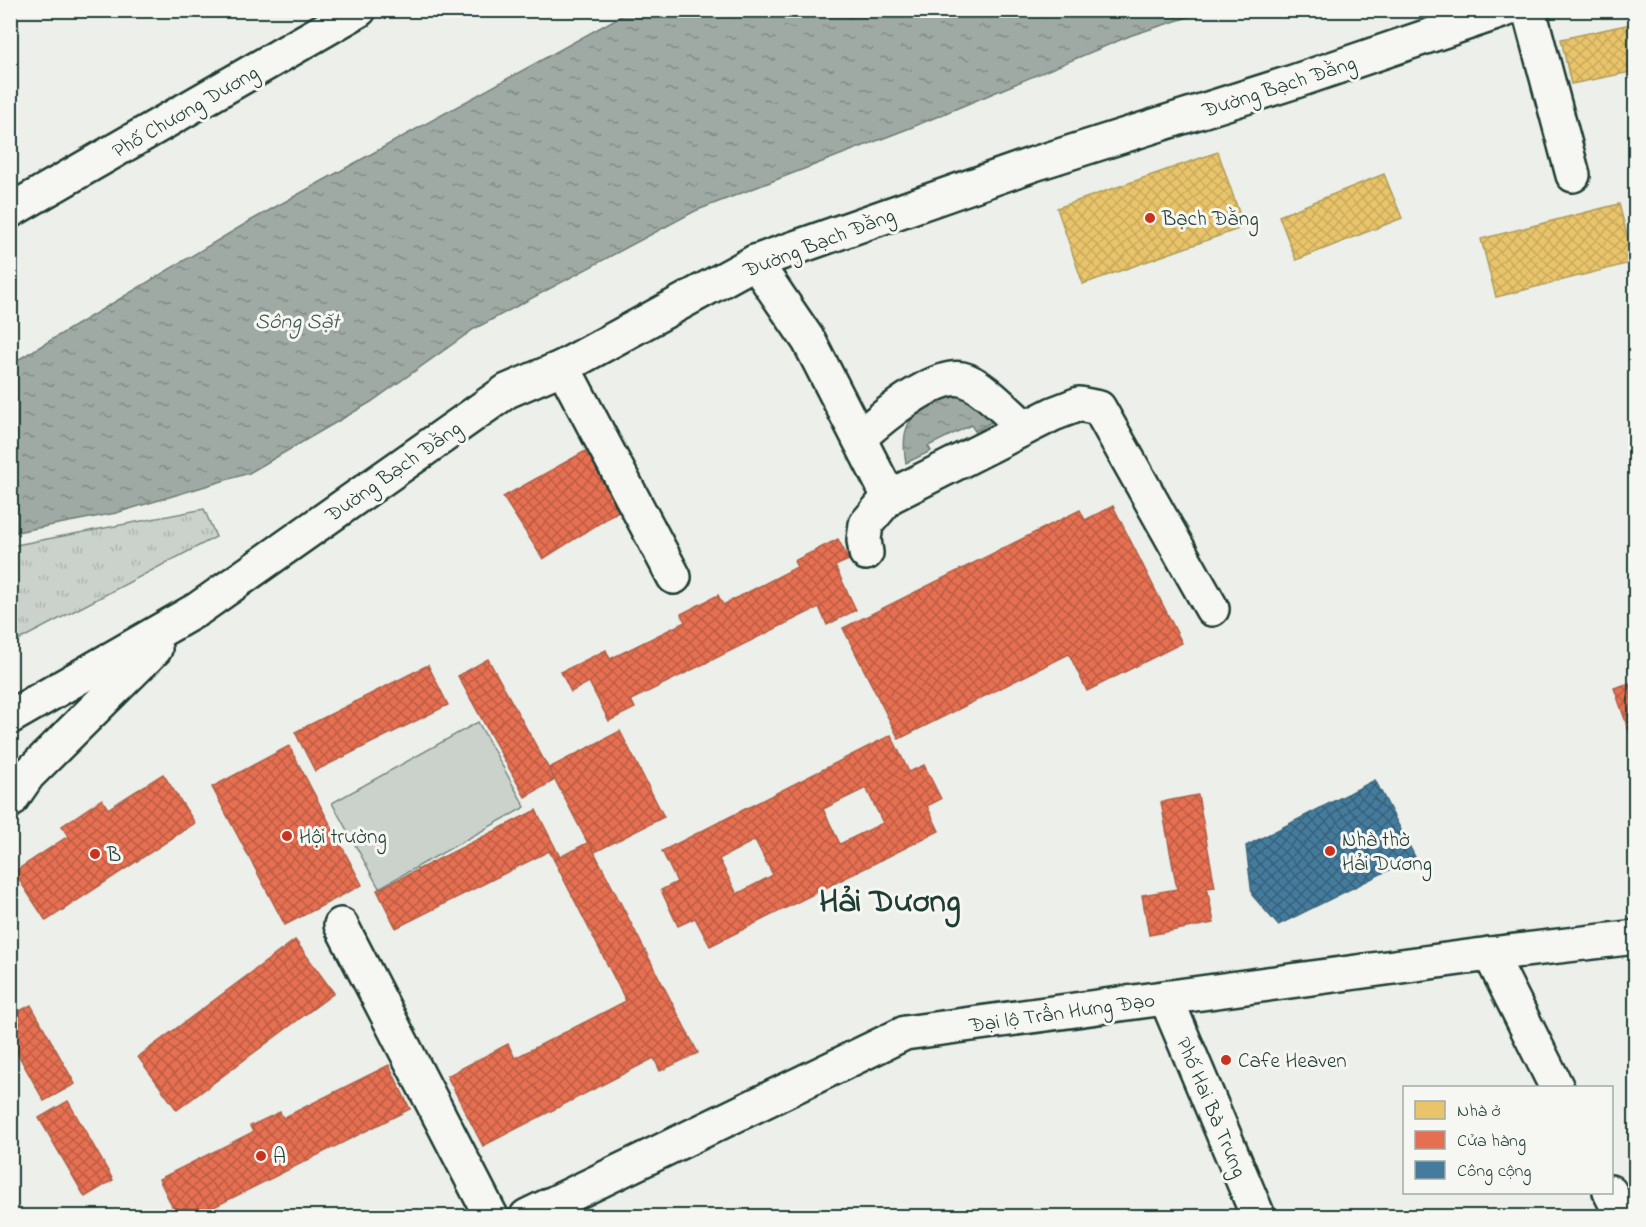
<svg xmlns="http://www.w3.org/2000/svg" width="1646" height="1227" viewBox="0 0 1646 1227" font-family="'Indie Flower',sans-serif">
<defs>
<pattern id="park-tufts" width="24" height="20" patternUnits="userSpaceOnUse" patternTransform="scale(1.5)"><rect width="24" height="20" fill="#cbd2cc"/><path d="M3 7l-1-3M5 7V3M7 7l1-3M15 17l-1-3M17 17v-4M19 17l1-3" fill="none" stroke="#aeb5b0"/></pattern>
<pattern id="water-ripples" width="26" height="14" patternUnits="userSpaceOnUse" patternTransform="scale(1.5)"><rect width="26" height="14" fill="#9faaa4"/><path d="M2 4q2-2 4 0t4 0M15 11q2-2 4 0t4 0" fill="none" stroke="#818c86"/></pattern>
<pattern id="homes-cross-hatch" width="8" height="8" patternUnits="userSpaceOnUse" patternTransform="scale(1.5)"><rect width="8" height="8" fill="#e9c46a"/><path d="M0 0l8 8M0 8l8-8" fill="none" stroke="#c7a95c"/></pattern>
<pattern id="shops-cross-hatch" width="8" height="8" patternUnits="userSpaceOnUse" patternTransform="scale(1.5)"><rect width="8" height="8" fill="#e76f51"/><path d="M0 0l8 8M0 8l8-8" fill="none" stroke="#bb5c44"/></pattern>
<pattern id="public-cross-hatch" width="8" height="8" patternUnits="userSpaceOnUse" patternTransform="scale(1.5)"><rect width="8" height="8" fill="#457b9d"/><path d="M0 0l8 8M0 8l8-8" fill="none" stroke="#36617a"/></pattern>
</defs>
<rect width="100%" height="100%" fill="#edefea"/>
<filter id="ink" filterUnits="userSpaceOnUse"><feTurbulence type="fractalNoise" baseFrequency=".0167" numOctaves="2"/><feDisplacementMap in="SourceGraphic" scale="12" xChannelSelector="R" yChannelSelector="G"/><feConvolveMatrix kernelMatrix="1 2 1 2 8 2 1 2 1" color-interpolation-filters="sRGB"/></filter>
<g filter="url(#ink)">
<!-- green -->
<path fill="#cbd2cc" stroke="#758880" stroke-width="1.5" d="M478 722 525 807 379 888 332 803Z"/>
<!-- park -->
<path fill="url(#park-tufts)" stroke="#758880" stroke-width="1.5" d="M204 509 216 537 11 644V548L16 545Z"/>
<!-- water -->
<g fill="url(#water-ripples)" stroke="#6c7e77" stroke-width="1.5">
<path d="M630 11H1207L1132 35 910 128 695 211 474 329 371 402 249 473 116 513 11 533V364L250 221Z"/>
<path d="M950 393 966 396 999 418 975 431 971 425 928 446 931 451 906 463C898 418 916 413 950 393Z"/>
</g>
<!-- homes -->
<g fill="url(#homes-cross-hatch)" stroke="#ac9c5a" stroke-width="1.5">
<path d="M1631 24 1636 48V71L1571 84 1561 39Z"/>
<path d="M1218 152 1244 227 1083 284 1057 208Z"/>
<path d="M1384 174 1402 218 1296 260 1279 216Z"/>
<path d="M1619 204 1634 262 1496 297 1481 239Z"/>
</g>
<!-- shops -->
<g fill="url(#shops-cross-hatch)" stroke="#ab6048" stroke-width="1.5" fill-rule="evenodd">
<path d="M589 449 622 509 543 559 503 497Z"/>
<path d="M1113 506 1182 643 1087 691 1069 654 899 739 843 628 1080 510 1085 520Z"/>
<path d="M838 539 849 560 835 566 856 610 827 625 819 607 631 700 635 708 609 721 589 682 571 692 561 672 606 650 610 659 685 622 681 614 718 595 723 605 797 567 794 561Z"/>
<path d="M488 659 555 780 525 797 458 676Z"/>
<path d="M428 665 448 705 315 771 295 732Z"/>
<path d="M1636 681V751L1614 688Z"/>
<path d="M620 731 664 817 593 853 549 768Z"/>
<path d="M891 735 909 772 924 765 941 799 927 806 939 831 710 946 695 918 678 926 661 890 677 882 662 851ZM866 788 883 823 840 844 823 809ZM755 840 773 875 737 894 719 859Z"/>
<path d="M289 746 362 885 285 925 212 787Z"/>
<path d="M163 774 195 823 46 921 14 872 68 836 62 826 102 799 108 809Z"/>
<path d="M1198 795 1215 887 1207 888 1214 923 1149 935 1142 895 1177 889 1161 802Z"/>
<path d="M536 810 560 857 554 860 549 851 396 928 377 890Z"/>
<path d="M589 842 698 1053 660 1071 654 1058 483 1146 447 1076 508 1044 515 1058 626 1001 554 860Z"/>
<path d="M295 940 334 993 177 1110 138 1057Z"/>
<path d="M31 1005 75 1084 44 1101 10 1040V1016Z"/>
<path d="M389 1065 410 1109 196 1216H177L159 1179 253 1132 250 1126 280 1112 283 1118Z"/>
<path d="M68 1101 113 1180 85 1197 39 1118Z"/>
</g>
<!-- public -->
<path fill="url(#public-cross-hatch)" stroke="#3a687e" stroke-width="1.5" d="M1375 780 1415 857 1278 925 1252 895 1246 846Z"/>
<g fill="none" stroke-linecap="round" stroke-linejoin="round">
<defs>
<g id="minor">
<path d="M1529 10 1573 175"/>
<path d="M10 211 359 10"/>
<path d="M755 262 809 341 889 497"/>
<path d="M563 367 674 577"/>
<path d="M859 438C879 420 934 373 962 379 981 383 1010 415 1025 428"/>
<path d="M866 553 864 540 866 524 889 497 1053 414 1079 404 1099 408 1212 609"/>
<path d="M341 925 491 1216"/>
<path d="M1490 954 1557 1088"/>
<path d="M1166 998 1258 1216"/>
<path d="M1610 1192 1622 1216"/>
<path d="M527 1216 905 1033 1490 954 1636 937"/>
</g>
<g id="major">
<path d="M10 717 198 609 507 391 563 367 755 262 1034 164 1293 82 1505 10"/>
<path d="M10 801 28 775 155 649"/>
</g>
</defs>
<!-- minor casing -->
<use href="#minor" stroke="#1f3d34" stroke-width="38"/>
<!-- major casing -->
<use href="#major" stroke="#1f3d34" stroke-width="38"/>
<!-- minor -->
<use href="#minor" stroke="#f6f6f2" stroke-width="33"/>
<!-- major -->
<use href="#major" stroke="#f6f6f2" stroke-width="33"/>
</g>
</g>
<!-- markers -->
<g fill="#c8321e" stroke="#f6f6f2" stroke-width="2">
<circle cx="1150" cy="218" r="6"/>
<circle cx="287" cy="836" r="6"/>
<circle cx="1330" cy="851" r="6"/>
<circle cx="95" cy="854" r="6"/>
<circle cx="1226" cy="1060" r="6"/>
<circle cx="261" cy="1156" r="6"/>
</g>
<g text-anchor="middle" stroke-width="6" stroke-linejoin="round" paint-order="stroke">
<!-- street labels -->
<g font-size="21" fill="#1f3d34" stroke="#f6f6f2">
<text transform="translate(1279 86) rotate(-18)" y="7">Đường Bạch Đằng</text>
<text transform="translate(185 111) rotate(-30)" y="7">Phố Chương Dương</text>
<text transform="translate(819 242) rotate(-21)" y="7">Đường Bạch Đằng</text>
<text transform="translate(393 471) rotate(-35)" y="7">Đường Bạch Đằng</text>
<text transform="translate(1062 1012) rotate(-8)" y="7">Đại lộ Trần Hưng Đạo</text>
<text transform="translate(1212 1107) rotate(67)" y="7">Phố Hai Bà Trưng</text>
</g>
<!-- poi labels -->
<g font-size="21" fill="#1f3d34" stroke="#f6f6f2" text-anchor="start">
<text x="1162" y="225">Bạch Đằng</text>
<text x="299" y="843">Hội trường</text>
<text x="1342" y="846">Nhà thờ<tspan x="1342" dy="24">Hải Dương</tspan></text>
<text x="107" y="861">B</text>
<text x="1238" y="1067">Cafe Heaven</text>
<text x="273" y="1163">A</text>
</g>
<!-- water labels -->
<g font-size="22" font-style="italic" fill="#3f5850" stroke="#f6f6f2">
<text x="297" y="328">Sông Sặt</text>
</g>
<!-- town labels -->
<g font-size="33" font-weight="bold" fill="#1f3d34" stroke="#f6f6f2">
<text x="890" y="911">Hải Dương</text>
</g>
</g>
<!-- margin -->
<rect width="1646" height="1227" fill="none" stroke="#f6f6f2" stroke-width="36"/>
<rect x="18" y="18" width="1610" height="1191" fill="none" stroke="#1f3d34" stroke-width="2" filter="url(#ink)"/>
<!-- legend -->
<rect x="1403" y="1086" width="210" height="108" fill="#f6f6f2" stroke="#a0aca6" stroke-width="1.5"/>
<rect x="1415" y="1101" width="30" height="18" fill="#e9c46a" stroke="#a0aca6" stroke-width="1.5"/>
<text x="1457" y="1116" font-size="18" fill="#1f3d34">Nhà ở</text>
<rect x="1415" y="1131" width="30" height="18" fill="#e76f51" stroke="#a0aca6" stroke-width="1.5"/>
<text x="1457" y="1146" font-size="18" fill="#1f3d34">Cửa hàng</text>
<rect x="1415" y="1161" width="30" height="18" fill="#457b9d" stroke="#a0aca6" stroke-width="1.5"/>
<text x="1457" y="1176" font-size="18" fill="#1f3d34">Công cộng</text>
</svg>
